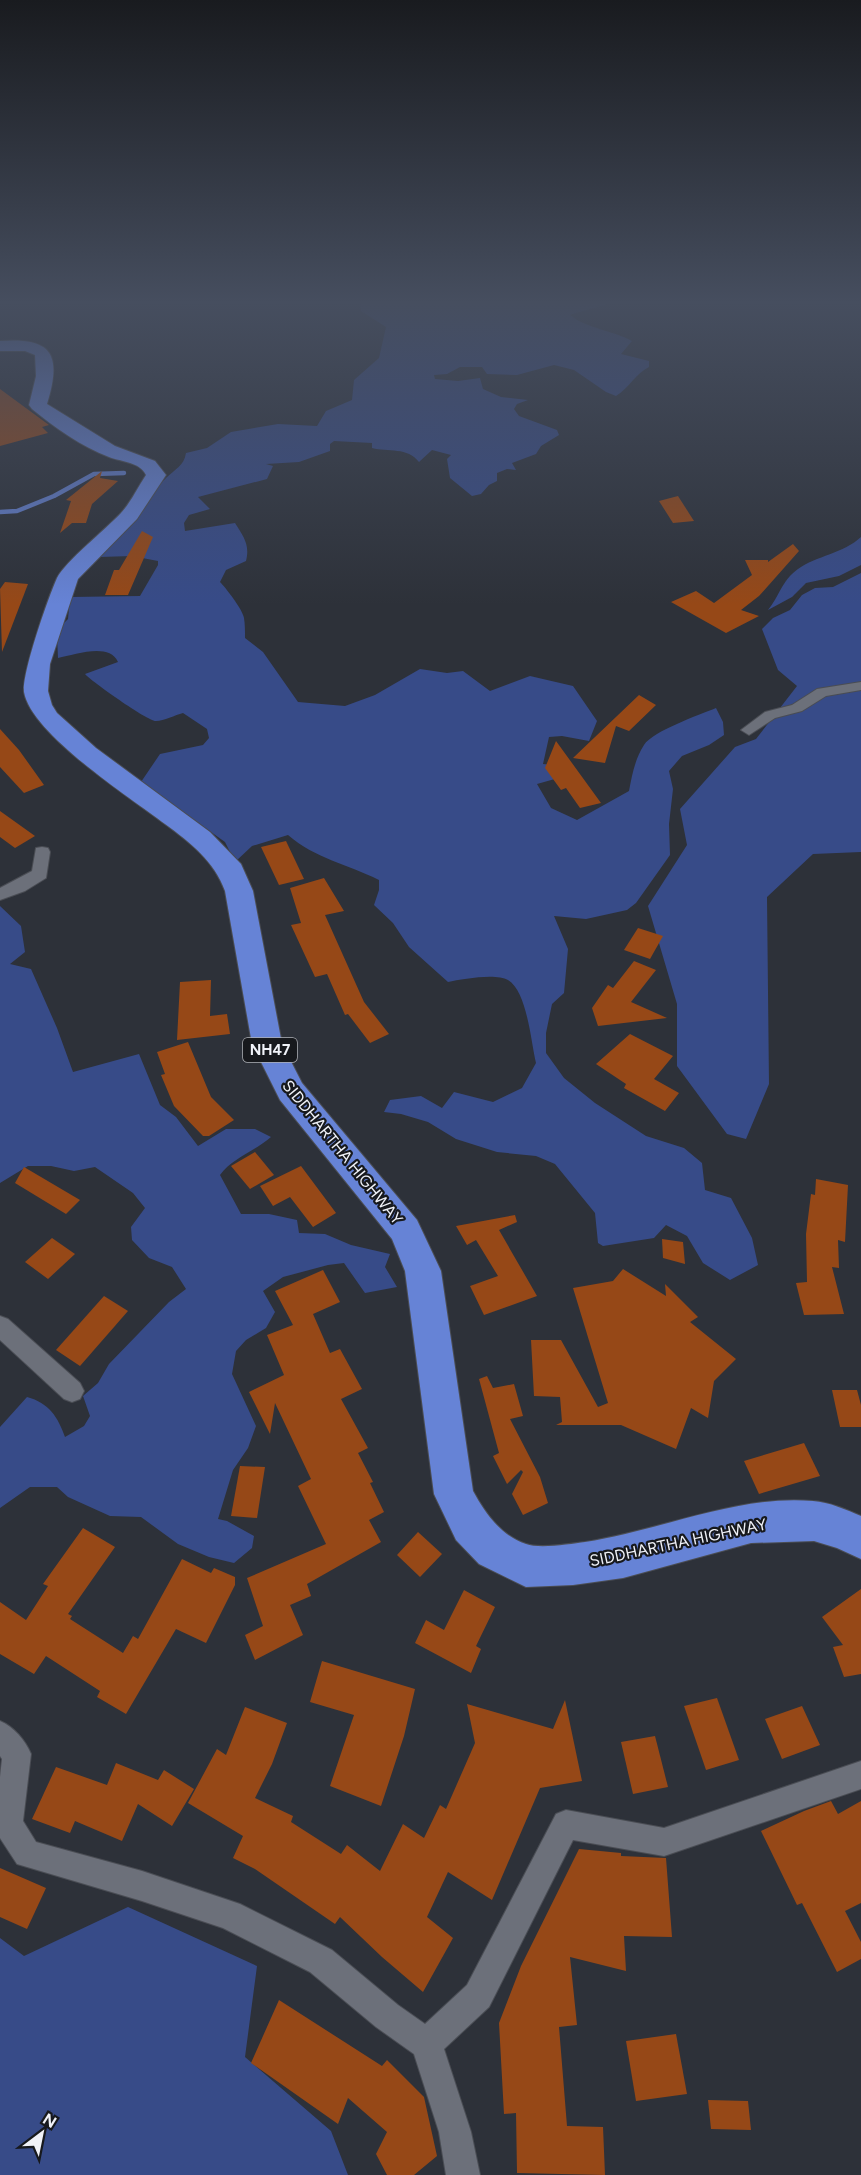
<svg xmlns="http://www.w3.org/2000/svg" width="861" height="2175" viewBox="0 0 861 2175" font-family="Figtree,sans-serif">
<rect width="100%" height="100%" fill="#2d3139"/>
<!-- green -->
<g fill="#374b88">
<path d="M360 300H615C610 305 580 311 570 315 588 329 612 330 632 341L621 354 649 361V367C636 373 629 388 616 396L606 392 574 370 554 365 517 375 487 374 482 367H460L447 374 434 375 435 379 458 381 480 378 483 389 501 397 528 400 517 404 514 409 519 416 557 430 559 435 541 446 536 454 512 463 516 470 507 469 497 473V481L489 485 481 494 472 496 450 478 447 459 451 455 432 450 419 462C408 447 388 452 372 448V443L334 441 330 444V451L299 462 266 464 273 466 267 479 198 497 210 509 189 515 184 523 185 531 235 523C244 537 250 545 246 561L226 570 220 582C226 588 243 610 244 618 245 624 245 632 245 638L263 652 298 702 345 706 375 695 420 669 447 673 463 671 490 691 530 676 573 686 597 721 589 741 562 736 549 737 543 764 563 766 569 775 537 784 551 808 577 820 629 791C632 775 635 759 644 745 653 731 699 715 716 708L723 722 724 735 709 745 682 756 669 771 673 789 669 824 670 855 636 903 627 910 586 919 554 916 568 949 564 993 552 1004 546 1033V1053L564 1078 595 1103 646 1136 684 1148 702 1163 705 1190 731 1198 752 1238 758 1265 730 1280 703 1263 687 1236 666 1225 654 1238 603 1246 598 1243 595 1213 555 1164 536 1156 497 1152 456 1139 428 1122 401 1114 384 1112 390 1100 421 1096 442 1108 454 1092 493 1102 522 1088 536 1063C531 1042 527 991 508 980 496 973 462 979 448 982L409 947 393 923 374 905 379 890V880C347 864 316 859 288 835L252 846 235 862 225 842 141 782 160 754 203 745 209 738 207 729 183 713C175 715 164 721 156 721 149 722 91 681 85 674L118 662C109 642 75 655 58 658L57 636 58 629 68 619 70 597 140 596 158 565V561L132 556 99 557C124 533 142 502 166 478 175 469 184 466 186 453L207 448 231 432 278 424 317 426 326 411 352 400 354 380 379 358 386 327 361 311Z"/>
<path d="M861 537V565L839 576 806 583 792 597 768 610C779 597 782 580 798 569 816 556 844 553 861 537Z"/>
<path d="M861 573V852L813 854 767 897 769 1084 746 1139 727 1134 677 1066V1004L648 906 687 845 680 809 735 747 756 739 797 686 778 670 762 629 773 618 790 610 802 595 815 588 833 587Z"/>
<path d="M0 906 21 926 25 952 10 964 31 969 57 1028 73 1072 139 1054 160 1105 176 1117 198 1146 226 1129H255L271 1137C255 1151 232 1158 220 1175L241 1214H269L297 1220 299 1233 325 1234 351 1245 390 1254 385 1267 397 1287 365 1293 344 1263 328 1265 283 1277 263 1291 275 1312 266 1328 246 1340 236 1351 232 1374 256 1426 248 1448 233 1470 218 1519 227 1521 254 1536 252 1548 234 1563 209 1557 178 1544 141 1517 110 1516 68 1497 57 1487H30L0 1508V1427L27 1397C49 1403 58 1417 65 1437L84 1426 90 1416 83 1396 98 1383 109 1364 169 1302 186 1289 172 1267 149 1258 132 1240 131 1227 145 1208 133 1193 95 1167 74 1171 51 1166H28L0 1183Z"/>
<path d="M128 1907 257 1966 245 2057 331 2131 348 2175H0V1938L24 1956Z"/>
</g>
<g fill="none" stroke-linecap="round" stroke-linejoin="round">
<!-- stream -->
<path stroke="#617cc8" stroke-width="4.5" d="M0 512 17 511 54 496 94 474 124 473"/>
</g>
<!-- building -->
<g fill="#964817">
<path d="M0 389 49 425 42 427 48 433 0 446Z"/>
<path d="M102 471 100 478 118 481 92 504 86 523H72L60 533 71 501 66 500Z"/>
<path d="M678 496 694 521 673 523 659 501Z"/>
<path d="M142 531 153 537 128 595H105L114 570H119Z"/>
<path d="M793 544 799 551 759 596 741 610 759 616 726 633 671 602 696 591 714 603 752 575 745 560H768V562Z"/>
<path d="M5 582 28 584 2 652 0 589Z"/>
<path d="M639 695 656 705 629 731 616 726 605 763 573 758Z"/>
<path d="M0 729 19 750 44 785 24 793 0 767Z"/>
<path d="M556 741 601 803 580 808 566 788 561 790 545 768Z"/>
<path d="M0 811 35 836 15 848 0 837Z"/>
<path d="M286 841 304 879 279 885 261 847Z"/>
<path d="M324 878 344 911 325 915 364 1002 389 1034 370 1043 348 1014 345 1015 327 974 315 977 291 925 301 923 290 888Z"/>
<path d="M638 928 663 936 650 959 624 950Z"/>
<path d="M634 961 656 970 631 1002 667 1018 598 1026 592 1008 608 985 613 988Z"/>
<path d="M211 980 210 1016 227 1014 230 1034 177 1040 180 982Z"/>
<path d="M630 1034 673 1056 654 1079 679 1093 665 1111 624 1088 626 1084 596 1064Z"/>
<path d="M188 1042 211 1097 234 1120 209 1136H203L174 1106 161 1075 165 1074 157 1052Z"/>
<path d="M255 1152 274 1175 250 1189 231 1166Z"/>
<path d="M301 1166 336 1213 313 1227 290 1197 273 1206 260 1186Z"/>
<path d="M24 1167 80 1200 66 1214 15 1183Z"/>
<path d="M816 1179 848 1185 845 1242 838 1240 839 1268 832 1267 844 1314 804 1315 796 1283 807 1282 806 1234 811 1194 815 1195Z"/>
<path d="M515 1215 517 1222 499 1230 537 1296 484 1315 470 1286 498 1276 476 1240 467 1245 456 1226Z"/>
<path d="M52 1238 75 1254 48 1279 25 1262Z"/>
<path d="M662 1239 683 1242 685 1264 663 1258Z"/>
<path d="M623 1269 666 1296 665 1284 698 1317 690 1322 736 1359 714 1381 708 1418 691 1408 676 1449 621 1425H556L562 1422 560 1397 534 1396 531 1340H561L598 1407 608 1403 573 1288 613 1281Z"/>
<path d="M323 1270 340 1302 313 1314 330 1353 340 1349 362 1389 341 1399 368 1448 358 1453 373 1482 370 1483 384 1512 369 1520 381 1542 307 1584 311 1596 290 1605 303 1635 255 1660 245 1635 263 1626 247 1578 326 1544 298 1486 311 1479 275 1403 270 1434 249 1392 284 1375 267 1335 293 1325 275 1291Z"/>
<path d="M104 1296 128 1311 80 1366 56 1350Z"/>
<path d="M487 1376 493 1388 514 1384 523 1416 510 1419 540 1477 548 1503 523 1515 512 1494 523 1472 521 1470 507 1484 493 1456 499 1453 479 1379Z"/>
<path d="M832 1390H857L861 1405V1427H840Z"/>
<path d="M804 1443 820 1476 759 1494 744 1461Z"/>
<path d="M240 1466 265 1467 257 1518 231 1516Z"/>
<path d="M83 1528 115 1547 68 1614 72 1616 70 1619 123 1653 133 1636 138 1639 182 1559 211 1573 214 1568 235 1577V1585L206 1643 176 1629 126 1714 97 1697 100 1691 46 1656 34 1674 0 1654V1602L26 1620 48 1586 43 1584Z"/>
<path d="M418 1532 442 1554 420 1577 397 1555Z"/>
<path d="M861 1589V1674L844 1677 833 1647 843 1645 822 1617Z"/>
<path d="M464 1590 495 1607 476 1646 481 1649 471 1673 415 1643 426 1620 444 1630Z"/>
<path d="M322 1661 415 1689 404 1736 381 1806 330 1786 354 1715 310 1702Z"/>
<path d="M717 1698 739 1760 706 1770 684 1706Z"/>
<path d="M565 1700 582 1781 540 1788 492 1900 448 1872 427 1917 453 1938 423 1992 382 1957 340 1917 335 1924 255 1869 233 1858 243 1836 188 1803 217 1749 226 1755 245 1707 287 1723 272 1764 255 1798 293 1816 291 1822 341 1854 347 1845 380 1871 403 1824 424 1838 440 1805 446 1809 475 1743 467 1704 553 1729Z"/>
<path d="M802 1706 820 1745 782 1759 765 1719Z"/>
<path d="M655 1736 668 1787 633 1794 621 1742Z"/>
<path d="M116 1763 158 1780 164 1770 194 1789 172 1826 138 1804 122 1841 75 1821 70 1833 32 1819 56 1767 107 1785Z"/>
<path d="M831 1801 838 1814 861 1801V1903L845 1911 861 1942V1959L837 1972 802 1903 797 1905 761 1831 804 1811Z"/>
<path d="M579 1849 621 1853V1856L666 1858 672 1937 624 1936 626 1971 570 1957 577 2025 559 2027 567 2126 603 2127 605 2175 517 2173 516 2113 504 2114 499 2023 521 1966Z"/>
<path d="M0 1868 46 1888 27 1929 0 1917Z"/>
<path d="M279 2000 382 2066 387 2060 424 2097 437 2156 414 2175H387L376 2154 387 2132 348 2098 338 2124 251 2063Z"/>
<path d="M676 2034 687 2094 636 2101 626 2041Z"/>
<path d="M708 2100 748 2101 751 2130 711 2129Z"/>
</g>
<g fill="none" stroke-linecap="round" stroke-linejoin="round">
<defs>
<g id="minor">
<path d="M861 682V690L826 696 802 711 775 718 749 735 741 730 765 712 792 705 817 689Z"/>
<path d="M42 847 48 848 50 852 46 878 25 891 0 900V888L32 871 36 848Z"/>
<path d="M0 1316 8 1319 80 1383 84 1391 80 1399 72 1402 64 1399 0 1340Z"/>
<path d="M0 1721C14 1727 25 1740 31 1754L23 1821 36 1842 142 1871 240 1904 332 1950 398 2005 425 2024 467 1985 556 1814 566 1810 664 1828 861 1761V1789L664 1856 573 1840 489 2007 444 2049 471 2132 480 2175H446L439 2132 414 2054 376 2027 310 1972 223 1928 142 1901 17 1864 0 1838V1777L2 1759 0 1756Z"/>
</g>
<path id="trunk" d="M0 341C53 337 62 355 47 404L115 446 155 461 166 475 137 519 78 579 50 664 48 691 52 705 57 713 96 748 210 832 241 864 253 891 282 1044 302 1083 417 1220 441 1271 473 1491C485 1513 501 1536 526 1544 539 1549 571 1544 585 1542 659 1531 739 1494 813 1501 829 1502 847 1510 861 1516V1559L837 1548 814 1541 751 1543 623 1578 573 1585 526 1587 479 1564 456 1540 434 1494 405 1271 392 1239 280 1100 252 1044 225 891C214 861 191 843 165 824 131 798 31 734 24 692 22 673 48 598 57 578 65 562 106 529 121 513 131 502 138 487 146 475 140 462 122 462 109 457 82 447 54 427 32 409L29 405 36 376 35 355 25 351H0Z"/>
</defs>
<!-- minor casing -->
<use href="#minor" stroke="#4a4d54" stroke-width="2"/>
<!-- trunk casing -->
<use href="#trunk" stroke="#4a4d54" stroke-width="2"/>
<!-- minor -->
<use href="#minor" fill="#6c707a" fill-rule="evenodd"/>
<!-- trunk -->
<use href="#trunk" fill="#6683d6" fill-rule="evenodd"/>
</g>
<!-- sky -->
<linearGradient id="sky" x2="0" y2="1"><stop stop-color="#191b1f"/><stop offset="0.5" stop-color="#464e5f"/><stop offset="1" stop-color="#464e5f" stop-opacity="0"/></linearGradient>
<rect width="861" height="605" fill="url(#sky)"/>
<g text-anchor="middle" stroke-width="4.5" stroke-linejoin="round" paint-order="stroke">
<!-- shield labels -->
<rect fill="#17191d" stroke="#afb1b6" stroke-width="1.5" x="243" y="1038" width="54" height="24" rx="4.5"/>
<g font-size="15" font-weight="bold" fill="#f0f2f8">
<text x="270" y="1055">NH47</text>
</g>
<!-- street labels -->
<g font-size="16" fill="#f0f2f8" stroke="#17191d">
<text transform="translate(343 1152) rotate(51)" y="6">SIDDHARTHA HIGHWAY</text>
<text transform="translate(678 1542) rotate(-12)" y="6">SIDDHARTHA HIGHWAY</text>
</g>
</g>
<!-- north arrow -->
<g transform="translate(42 2133) rotate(32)" stroke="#17191d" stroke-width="4.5" paint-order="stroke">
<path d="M0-4.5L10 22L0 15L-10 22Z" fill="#f0f2f8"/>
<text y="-9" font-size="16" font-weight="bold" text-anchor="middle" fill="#f0f2f8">N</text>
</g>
</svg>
